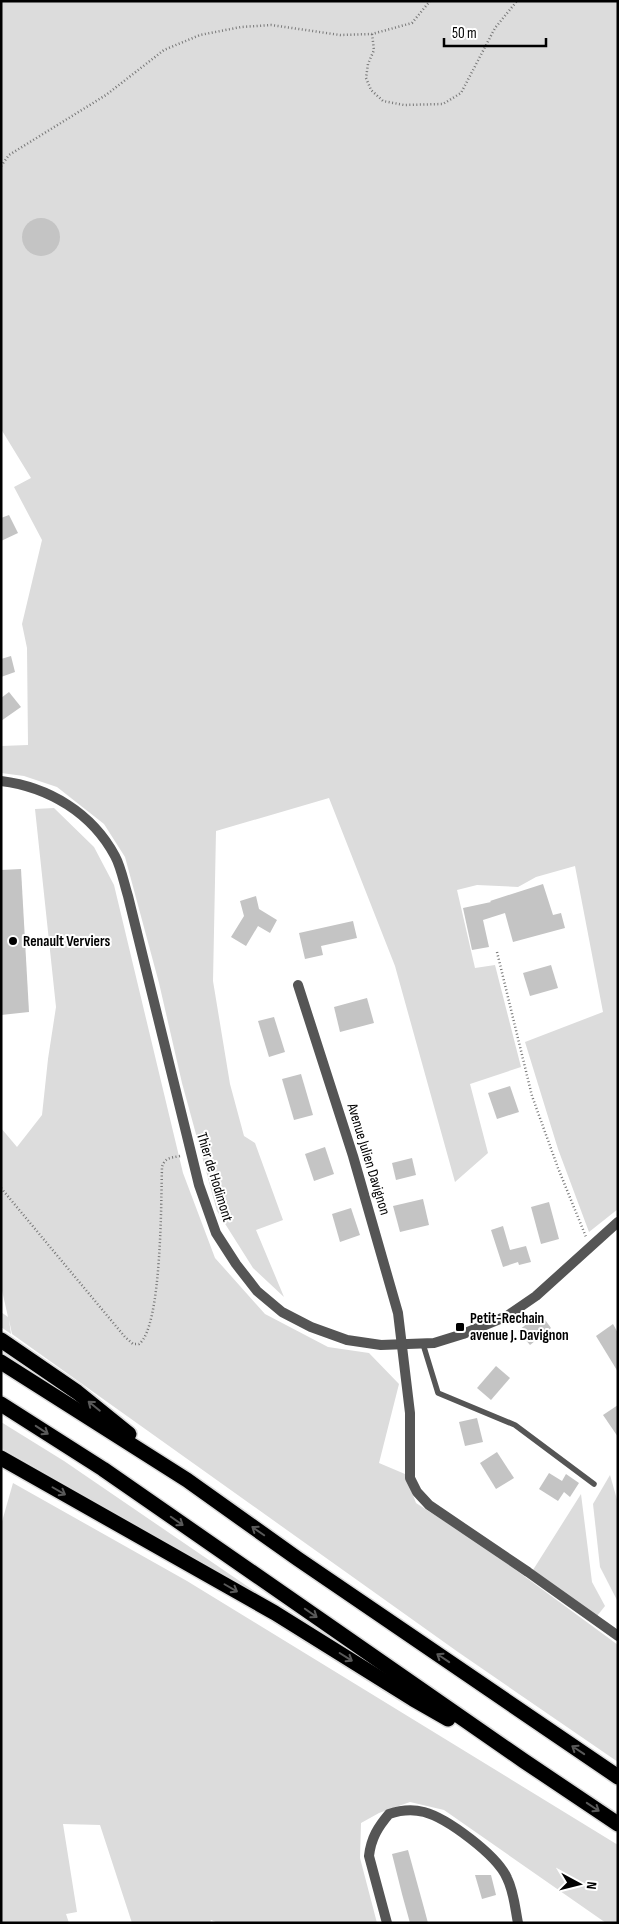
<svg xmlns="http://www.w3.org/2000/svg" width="619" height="1924" viewBox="0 0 619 1924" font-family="'Sofia Sans Condensed',sans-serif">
<rect width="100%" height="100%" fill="#fff"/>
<!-- green -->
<g fill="#dcdcdc">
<path d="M1 1H618V1209L589 1232 558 1149 525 1042 603 1012 575 866 536 877 518 887 477 885 457 890 475 968 495 965 521 1067 470 1084 488 1153 455 1182 395 966 329 798 216 831 213 981 230 1084 244 1136 255 1143 283 1220 256 1230 284 1297 253 1268 217 1211 182 1083 159 983 125 857 104 824 57 787 24 776 1 773V746L28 745 27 648 22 624 42 540 14 487 31 478 1 429Z"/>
<path d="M54 808 94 847 114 885 183 1173 215 1258 265 1314 328 1347 369 1353 399 1384 379 1463 405 1474 416 1503 486 1548 618 1645V1762L458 1652 12 1334 9 1320 11 1334 1 1327V1312L8 1317 1 1286V1128L17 1147 42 1115 48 1059 56 1007 35 809Z"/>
<path d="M1 1422 64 1461 266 1599 1 1448Z"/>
<path d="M610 1475 618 1503V1602L600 1567 593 1504Z"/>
<path d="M13 1483 187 1581 618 1845V1923H606L444 1810 410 1802 379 1813 361 1823 360 1858 377 1923H218L211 1920 210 1923H132L100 1825 63 1824 77 1912 66 1914 69 1923H1V1525Z"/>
<path d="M581 1494 592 1582 605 1606 597 1616 533 1570Z"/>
</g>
<!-- building -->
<g fill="#c4c4c4">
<circle cx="41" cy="237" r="19"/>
<path d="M9 515 18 533 1 541V518Z"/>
<path d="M11 656 15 672 1 677V659Z"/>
<path d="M9 692 21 707 1 721V698Z"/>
<path d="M21 869 29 1012 1 1015V870Z"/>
<path d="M543 884 553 915 561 913 565 928 513 942 505 913 483 920 489 947 472 950 463 908 491 902 490 901Z"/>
<path d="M256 896 259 909 277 920 270 933 258 926 246 946 231 937 244 916 240 901Z"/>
<path d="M353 921 357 938 321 946 323 955 305 959 299 933Z"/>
<path d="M551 965 558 988 530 996 523 973Z"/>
<path d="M367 998 374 1023 340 1032 334 1007Z"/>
<path d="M274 1017 285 1052 269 1057 258 1021Z"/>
<path d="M301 1074 313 1115 294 1120 282 1079Z"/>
<path d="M510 1086 519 1112 497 1119 488 1093Z"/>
<path d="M325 1147 334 1174 314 1181 305 1154Z"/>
<path d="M412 1158 416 1175 396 1180 392 1163Z"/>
<path d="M423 1199 429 1225 400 1232 393 1206Z"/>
<path d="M549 1202 559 1239 541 1244 531 1207Z"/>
<path d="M351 1208 360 1235 340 1242 332 1214Z"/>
<path d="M503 1226 510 1250 526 1246 531 1262 519 1265 518 1262 503 1267 491 1230Z"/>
<path d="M540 1313 551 1328 530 1345 518 1331Z"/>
<path d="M613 1324 618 1333V1372L596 1336Z"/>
<path d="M496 1366 510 1378 491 1400 477 1388Z"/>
<path d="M618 1405V1437L603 1415Z"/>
<path d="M477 1418 483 1442 465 1446 459 1422Z"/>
<path d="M497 1452 514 1478 496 1489 480 1463Z"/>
<path d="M549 1473 562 1481 566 1474 579 1483 570 1497 564 1492 558 1501 539 1489Z"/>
<path d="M408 1850 424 1908 428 1923H410L402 1894 392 1854Z"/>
<path d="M475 1875H491L496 1895 482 1899Z"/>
</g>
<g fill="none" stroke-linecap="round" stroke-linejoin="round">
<defs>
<g id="motorway">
<path d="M1 1340 77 1392 129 1434"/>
<path d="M1 1362 187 1480 298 1559 618 1777"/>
<path d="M1 1404 103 1469 524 1761 618 1824"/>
<path d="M1 1458 275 1613 413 1699 448 1719"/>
</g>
</defs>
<!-- motorway casing -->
<use href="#motorway" stroke="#dbdbdb" stroke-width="18"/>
<!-- path -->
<g stroke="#777" stroke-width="2.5" stroke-dasharray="1 2.5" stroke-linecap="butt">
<path d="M372 34 374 50 368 64 366 78 371 90 383 101 404 105 443 104 461 93 495 28 517 1"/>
<path d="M1 166 9 155 106 95 164 50 200 35 241 27 271 25 340 35 372 34 412 23 430 1"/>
<path d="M497 952 532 1096 558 1168 586 1237"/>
<path d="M1 1188 125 1337 133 1344H139C162 1327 161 1199 162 1167 165 1157 171 1158 180 1156"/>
</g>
<!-- service -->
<path stroke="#555" stroke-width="5.5" d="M423 1344 438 1393 515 1425 594 1484"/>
<!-- minor -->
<g stroke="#555" stroke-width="10">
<path d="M1 781C49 787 92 813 115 856 121 867 124 883 128 896L199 1185 216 1233 236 1264 257 1291 282 1312 311 1327 347 1340 381 1345 434 1343 463 1334 507 1316 536 1296 618 1222"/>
<path d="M298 985 353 1156 398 1313 410 1413V1478L417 1492 429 1505 528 1572 618 1636"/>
<path d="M387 1923 369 1856C371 1838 378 1827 389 1814 401 1810 412 1809 424 1812 447 1818 497 1855 507 1878 514 1892 515 1908 518 1923"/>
</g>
<!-- motorway -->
<use href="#motorway" stroke="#000" stroke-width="15"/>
</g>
<!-- one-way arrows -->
<defs><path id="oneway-shaft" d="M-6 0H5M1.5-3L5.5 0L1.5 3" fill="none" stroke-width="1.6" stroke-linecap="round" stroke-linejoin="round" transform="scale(1.25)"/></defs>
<g stroke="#595959">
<use href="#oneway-shaft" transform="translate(94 1406) rotate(-141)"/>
<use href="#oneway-shaft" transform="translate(42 1430) rotate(33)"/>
<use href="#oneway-shaft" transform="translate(59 1491) rotate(30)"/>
<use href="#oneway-shaft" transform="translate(177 1521) rotate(35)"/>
<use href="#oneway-shaft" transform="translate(258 1531) rotate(-145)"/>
<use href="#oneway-shaft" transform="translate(231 1588) rotate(30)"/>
<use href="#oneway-shaft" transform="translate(311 1613) rotate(35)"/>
<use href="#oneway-shaft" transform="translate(346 1657) rotate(32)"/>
<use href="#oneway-shaft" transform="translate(443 1658) rotate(-146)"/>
<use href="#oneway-shaft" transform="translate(578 1750) rotate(-146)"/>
<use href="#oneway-shaft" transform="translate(593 1807) rotate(34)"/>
</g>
<!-- markers -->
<g fill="#000" stroke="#fff" stroke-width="2">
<circle cx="13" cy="941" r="5"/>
<rect x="455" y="1322" width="10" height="10" rx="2.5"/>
</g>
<g text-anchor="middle" stroke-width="4" stroke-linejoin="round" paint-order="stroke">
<!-- poi labels -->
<g font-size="15" font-weight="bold" fill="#000" stroke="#fff" text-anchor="start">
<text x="23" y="946">Renault Verviers</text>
<text x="470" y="1323">Petit-Rechain<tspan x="470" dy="17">avenue J. Davignon</tspan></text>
</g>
<!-- street labels -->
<g font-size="15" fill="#000" stroke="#fff">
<text transform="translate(369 1159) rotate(73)" y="5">Avenue Julien Davignon</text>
<text transform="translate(215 1177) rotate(73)" y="5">Thier de Hodimont</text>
</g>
</g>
<!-- border -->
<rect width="619" height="1924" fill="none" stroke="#000000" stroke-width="5"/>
<!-- north arrow -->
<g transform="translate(579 1884) rotate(97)" stroke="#ffffff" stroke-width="4" paint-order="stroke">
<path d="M0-4L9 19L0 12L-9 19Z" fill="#000000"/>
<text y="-8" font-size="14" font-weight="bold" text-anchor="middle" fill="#000000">N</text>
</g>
<!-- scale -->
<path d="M444 38v8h102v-8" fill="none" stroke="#000000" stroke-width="2.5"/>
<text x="452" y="38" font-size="15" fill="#000000" stroke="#ffffff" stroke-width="4" paint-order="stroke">50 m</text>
</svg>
